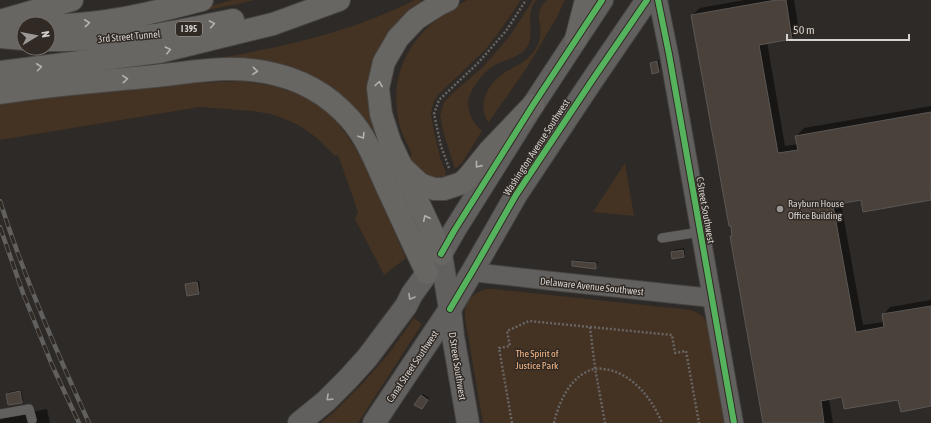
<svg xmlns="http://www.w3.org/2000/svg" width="931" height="423" viewBox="0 0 931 423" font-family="'Asap Condensed',sans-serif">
<rect width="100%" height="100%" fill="#2d2a27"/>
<!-- green -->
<g fill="#443222">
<path d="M232 0H254L238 4 202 11 201 9Z"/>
<path d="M415 0H421L422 4 389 37 382 139 377 141 345 101 198 61C273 50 347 34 415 0Z"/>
<path d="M467 0H521L497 35 485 50 439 94 434 101 431 113 434 131 440 157 446 173 444 182 430 179 414 167 409 157 412 155C409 148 405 140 402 133 389 95 398 56 427 28 438 17 453 9 467 0Z"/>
<path d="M533 0H536C524 16 536 33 527 47 520 58 505 59 495 65 484 71 470 89 468 102 468 105 469 111 470 114 472 121 477 126 482 131L462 163 455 169 443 131 440 115 444 102 455 91 482 68 509 37Z"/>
<path d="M547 0H565L557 17 528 66 488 123C487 119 484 115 484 112 481 94 493 80 507 71 517 66 528 60 534 51 540 44 541 34 540 25 540 22 538 18 539 16 539 9 542 4 547 0Z"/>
<path d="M241 81 275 86 303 96 328 111 346 134 361 157 406 258 384 275 355 219 358 212 338 155 335 156 319 140 306 130 296 124 280 117 270 114 253 111 200 107 0 140V102L197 83Z"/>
<path d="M625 163 634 216 593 212Z"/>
<path d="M485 289H494L691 310C701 314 704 316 708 326L725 423H483L465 318C464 302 470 295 485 289Z"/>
<path d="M414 318 422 324 358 423H321L335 411 363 383 390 352Z"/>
</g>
<!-- shadow -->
<g fill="#0007">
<path d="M744 0H794L799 30 792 38 767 42 785 146 798 144 796 136 804 128 931 106V199L863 211 861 199 841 203 863 325 884 322 883 315 890 307 931 300V405L899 398 843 396 829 399 833 423H764L731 236 733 234 692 15 700 8Z"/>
<path d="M659 60 660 70 659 71 651 63 653 61Z"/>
<path d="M684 248 685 255 683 256 672 252 674 250Z"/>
<path d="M575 260 598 262 597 266 595 268 573 261Z"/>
<path d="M199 281 200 291 199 293 186 285 187 283Z"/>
<path d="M21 390 23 400 21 402 7 394 9 392Z"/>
<path d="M423 394 429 398 423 406 421 395Z"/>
<path d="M47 409 50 423H0V420L4 417Z"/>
</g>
<!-- building -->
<g fill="#4a413a" stroke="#5a5755">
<path d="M776 0H786L792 39 759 45 778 153 798 150 795 136 931 112V187H930L931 200 863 212 861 200 833 205 856 332 884 327 882 314 931 306V406L901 412 898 400 844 409 842 397 821 401 824 423H763L730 236H732L731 226H729L691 15Z"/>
<path d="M657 61 659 72 652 74 650 63Z"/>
<path d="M683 250 684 257 672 259 671 252Z"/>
<path d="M572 261 596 263V269L572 266Z"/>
<path d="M197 282 199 294 187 296 185 284Z"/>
<path d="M20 391 22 403 8 405 6 394Z"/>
<path d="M421 395 428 400 422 409 414 405Z"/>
</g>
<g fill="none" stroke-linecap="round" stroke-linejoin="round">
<defs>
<g id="lane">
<path d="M662 238 700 232"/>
<path d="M0 414 29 409 32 420"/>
</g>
<g id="street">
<path d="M658 0 669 54 734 423"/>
<path d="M472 272 552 281 712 298"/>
</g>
<path id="secondary" d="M450 309 453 336 468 423"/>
<g id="primary">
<path d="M441 254 450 309"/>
<path d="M299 423 326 401 347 380 367 358 406 306 412 294 441 254 454 231 533 105 602 0"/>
<path d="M374 423 450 309 472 272 516 195 591 82 647 0"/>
</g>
<g id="highway">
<path d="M0 21 72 0"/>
<path d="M48 25C100 26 152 13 202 0"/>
<path d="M0 37 24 39"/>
<path d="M576 39 586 0"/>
<path d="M48 40C83 40 120 39 155 35 181 31 207 25 233 20"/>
<path d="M0 72 159 52 273 24 339 0"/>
<path d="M0 93C52 85 104 81 156 76 192 72 229 65 265 72 298 78 328 94 350 119 367 138 376 163 386 185 400 215 413 244 427 273"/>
<path d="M404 169 420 184 434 189H444L462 183 469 176 490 150 533 105"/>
<path d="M441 254 431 230 390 142 381 114 378 88 384 62 398 38 416 19 438 5 448 0"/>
</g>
</defs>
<!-- lane casing -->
<use href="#lane" stroke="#474543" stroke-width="10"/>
<!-- street casing -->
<use href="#street" stroke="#474543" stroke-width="20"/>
<!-- secondary casing -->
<use href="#secondary" stroke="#474543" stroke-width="24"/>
<!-- primary casing -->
<use href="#primary" stroke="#474543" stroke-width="24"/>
<!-- highway casing -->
<use href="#highway" stroke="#474543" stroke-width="24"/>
<!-- path -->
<g stroke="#686664" stroke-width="2.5" stroke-dasharray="2 2" stroke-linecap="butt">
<path d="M449 168 441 146 434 114 439 100 478 63 506 31 526 0"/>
<path d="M590 327 595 368 605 423"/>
<path d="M512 423 499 348 510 346 507 331 529 321 672 335 675 353 686 351 699 423"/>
<path d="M554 423C559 401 571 375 594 369 599 368 605 369 610 370 635 377 652 399 662 423"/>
</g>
<!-- lane -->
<use href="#lane" stroke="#61605e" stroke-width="9"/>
<!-- street -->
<use href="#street" stroke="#61605e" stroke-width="18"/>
<!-- secondary -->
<use href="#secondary" stroke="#636160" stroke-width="22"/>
<!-- primary -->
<use href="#primary" stroke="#62605e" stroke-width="22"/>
<!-- highway -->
<use href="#highway" stroke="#686663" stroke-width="22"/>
<defs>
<g id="rail">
<path d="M0 201C24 277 56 350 89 423"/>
<path d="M0 227 23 293 52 365 79 423"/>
</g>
</defs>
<!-- rail casing -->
<use href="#rail" stroke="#61605e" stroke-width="4.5"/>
<!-- rail -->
<use href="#rail" stroke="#302924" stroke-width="3" stroke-dasharray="9" stroke-linecap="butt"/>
<defs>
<g id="cycleway">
<path d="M658 0 669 54 734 423"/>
<path d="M441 254 454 231 533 105 602 0"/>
<path d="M450 309 472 272 516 195 591 82 647 0"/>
</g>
</defs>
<!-- cycleway casing -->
<use href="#cycleway" stroke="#302924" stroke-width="8"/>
<!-- cycleway -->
<use href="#cycleway" stroke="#56b35d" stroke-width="6"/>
</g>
<!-- one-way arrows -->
<defs><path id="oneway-chevron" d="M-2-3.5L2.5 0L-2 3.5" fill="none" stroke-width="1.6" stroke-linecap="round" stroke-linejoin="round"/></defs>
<g stroke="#b4b1ae">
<use href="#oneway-chevron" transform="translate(87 23) rotate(-6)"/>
<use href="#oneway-chevron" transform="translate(212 24) rotate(-11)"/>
<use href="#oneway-chevron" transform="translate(168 50) rotate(-13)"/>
<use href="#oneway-chevron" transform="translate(39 67) rotate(-7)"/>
<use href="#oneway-chevron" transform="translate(255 71) rotate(5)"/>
<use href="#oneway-chevron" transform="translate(125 79) rotate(-5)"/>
<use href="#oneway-chevron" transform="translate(379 84) rotate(-81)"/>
<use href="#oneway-chevron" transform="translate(362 136) rotate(58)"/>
<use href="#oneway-chevron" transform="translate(478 165) rotate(129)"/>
<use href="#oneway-chevron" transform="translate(426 218) rotate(-115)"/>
</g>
<g stroke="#ada9a7">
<use href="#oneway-chevron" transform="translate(411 297) rotate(120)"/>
<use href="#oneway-chevron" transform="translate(329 398) rotate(136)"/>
</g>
<!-- markers -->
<circle fill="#9a9794" stroke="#302924" stroke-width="1.5" cx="780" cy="209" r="4"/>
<g text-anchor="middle" stroke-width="3" stroke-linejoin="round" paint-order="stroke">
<!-- shield labels -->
<rect fill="#302924" stroke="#a49f9b" stroke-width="1" x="176" y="22" width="26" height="14" rx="3"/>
<g font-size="9" font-weight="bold" fill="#d5d1ce">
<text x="189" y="32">I 395</text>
</g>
<!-- street labels -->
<g font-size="10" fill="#d5d1ce" stroke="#302924">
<text transform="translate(129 36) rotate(-5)" y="4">3rd Street Tunnel</text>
<text transform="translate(536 147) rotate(-57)" y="4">Washington Avenue Southwest</text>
<text transform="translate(706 210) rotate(80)" y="4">C Street Southwest</text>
<text transform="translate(592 286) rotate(6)" y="4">Delaware Avenue Southwest</text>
<text transform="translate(412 366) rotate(-56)" y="4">Canal Street Southwest</text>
<text transform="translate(458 366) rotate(81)" y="4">D Street Southwest</text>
</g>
<!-- poi labels -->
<g font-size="10" fill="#d5d1ce" stroke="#302924" text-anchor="start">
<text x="788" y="207">Rayburn House<tspan x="788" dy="12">Office Building</tspan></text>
</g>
<!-- park labels -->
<g font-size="10" fill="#f5b684" stroke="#302924">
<text x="537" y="357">The Spirit of<tspan x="537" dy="12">Justice Park</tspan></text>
</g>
</g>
<!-- north arrow -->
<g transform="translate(36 36) rotate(80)"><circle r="19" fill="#302924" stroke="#726c68"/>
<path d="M0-3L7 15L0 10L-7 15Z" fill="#9a9794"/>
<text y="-6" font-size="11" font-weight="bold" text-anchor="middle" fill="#d5d1ce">N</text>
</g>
<!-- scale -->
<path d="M787 34v6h122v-6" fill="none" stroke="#d5d1ce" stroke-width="2"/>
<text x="793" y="34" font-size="12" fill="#d5d1ce" stroke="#302924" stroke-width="3" paint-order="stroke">50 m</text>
</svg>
